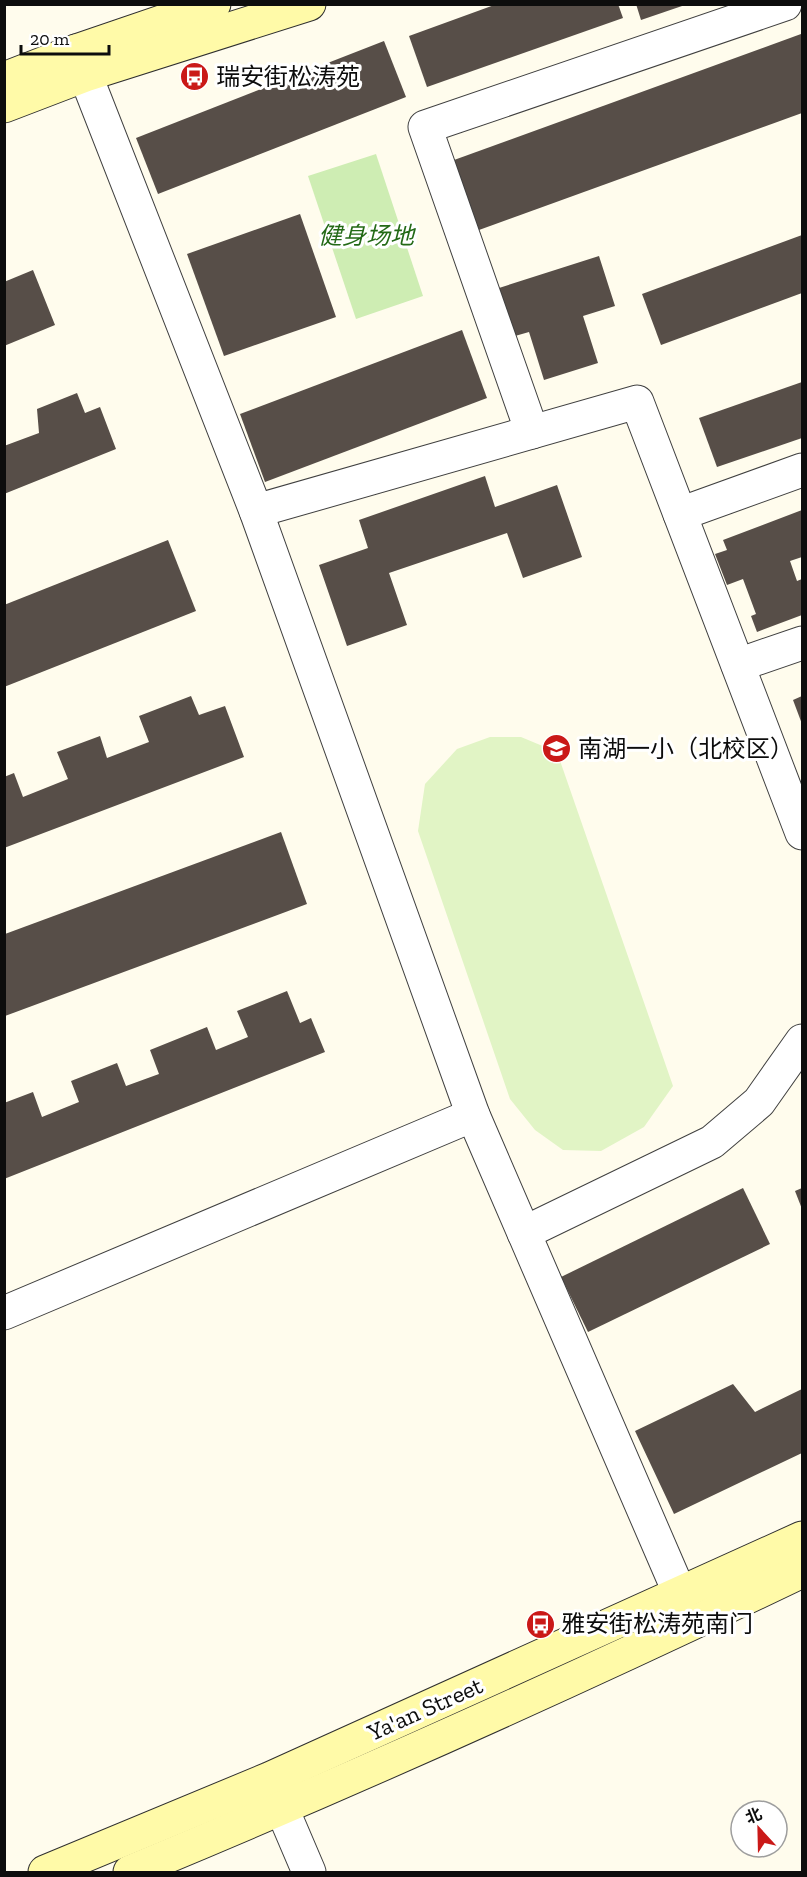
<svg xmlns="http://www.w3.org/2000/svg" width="807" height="1877" viewBox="0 0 807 1877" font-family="'Zilla Slab','Noto Sans SC',serif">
<rect width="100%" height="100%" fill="#fffced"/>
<!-- green -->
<path fill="#ceedb3" d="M376 154 423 296 356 319 308 176Z"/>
<!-- pitch -->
<path fill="#e1f4c5" d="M490 737H521L557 752 673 1086 644 1127 601 1151 563 1150 535 1130 510 1099 418 831 425 784 457 749Z"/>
<!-- building -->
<g fill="#574e48">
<path d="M497 4H618L623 18 427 87 409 36Z"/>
<path d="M636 4H685V5L641 20Z"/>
<path d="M801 34 802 113 468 234 443 164Z"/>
<path d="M384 41 406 97 158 194 136 138Z"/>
<path d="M300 214 336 317 224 356 187 254Z"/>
<path d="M802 235V293L661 345 642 294Z"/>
<path d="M599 256 615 306 583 316 598 363 544 380 529 332 515 336 499 288Z"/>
<path d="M33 270 55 325 4 346V282Z"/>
<path d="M462 330 487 398 265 482 240 414Z"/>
<path d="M802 382V438L717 467 699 418Z"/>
<path d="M77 393 85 413 100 407 116 449 4 494V446L39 433 37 409Z"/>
<path d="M485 476 495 507 557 485 582 557 523 578 507 533 389 573 407 625 347 646 319 565 368 548 359 520Z"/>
<path d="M802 510V557L790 561 797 581 802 579V615L757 632 751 616 756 614 743 579 727 585 715 554 727 550 723 540Z"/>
<path d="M168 540 196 611 4 687V605Z"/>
<path d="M191 696 199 715 225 706 244 757 4 848V777L14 773 23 797 68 779 57 752 100 736 107 758 149 742 139 716Z"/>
<path d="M802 696V724L793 700Z"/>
<path d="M281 832 307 904 5 1016V934Z"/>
<path d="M287 991 300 1023 311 1018 325 1052 4 1179V1103L33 1092 42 1117 79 1102 71 1081 117 1063 126 1086 159 1074 150 1050 207 1027 216 1050 248 1037 237 1011Z"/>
<path d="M743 1188 770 1244 588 1332 561 1277Z"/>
<path d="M802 1188V1209L795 1191Z"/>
<path d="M733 1384 755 1412 802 1389V1453L674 1514 635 1431Z"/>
</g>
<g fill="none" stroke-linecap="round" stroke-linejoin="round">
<defs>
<g id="minor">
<path d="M76 51 256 511 473 1115 680 1594"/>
<path d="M532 432 425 127 785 4"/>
<path d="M256 511 637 402 802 833"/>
<path d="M680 514 802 470"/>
<path d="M738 665 802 643"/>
<path d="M524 1233 712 1142 759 1102 802 1041"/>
<path d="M4 1313 473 1115"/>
<path d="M271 1783 309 1872"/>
</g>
<g id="secondary">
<path d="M4 79 76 51 214 4"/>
<path d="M4 106 85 75 309 4"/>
<path d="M45 1872 269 1779 802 1538"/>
<path d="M130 1872C357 1778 581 1677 802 1571"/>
</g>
</defs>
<!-- minor casing -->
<use href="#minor" stroke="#404040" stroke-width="35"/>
<!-- secondary casing -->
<use href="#secondary" stroke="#2f2f2f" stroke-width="35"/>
<!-- minor -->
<use href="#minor" stroke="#fff" stroke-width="33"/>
<!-- secondary -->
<use href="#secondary" stroke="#fffaa8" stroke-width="33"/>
</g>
<!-- icons -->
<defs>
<symbol id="bus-disc" viewBox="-11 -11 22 22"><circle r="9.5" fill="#ca1918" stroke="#fff"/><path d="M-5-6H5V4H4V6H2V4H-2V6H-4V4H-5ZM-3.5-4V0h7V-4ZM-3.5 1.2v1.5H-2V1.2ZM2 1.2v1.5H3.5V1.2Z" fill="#fff"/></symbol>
<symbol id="school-disc" viewBox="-11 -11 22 22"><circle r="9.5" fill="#ca1918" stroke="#fff"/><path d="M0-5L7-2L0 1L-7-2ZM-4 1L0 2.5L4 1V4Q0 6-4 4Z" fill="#fff"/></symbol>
</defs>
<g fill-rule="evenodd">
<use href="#bus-disc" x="178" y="60" width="33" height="33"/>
<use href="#school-disc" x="540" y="732" width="33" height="33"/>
<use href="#bus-disc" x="524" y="1608" width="33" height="33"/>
</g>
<g text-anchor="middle" stroke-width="6" stroke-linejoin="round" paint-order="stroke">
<!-- poi labels -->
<g font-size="24" fill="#0d0d0d" stroke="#fff" text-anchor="start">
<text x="216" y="85">瑞安街松涛苑</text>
<text x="578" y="757">南湖一小（北校区）</text>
<text x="561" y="1632">雅安街松涛苑南门</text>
</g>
<!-- park labels -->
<g font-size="24" font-style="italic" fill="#246a17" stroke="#fff">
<text x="366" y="244">健身场地</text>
</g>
<!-- street labels -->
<g font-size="24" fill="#0d0d0d" stroke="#fff">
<text transform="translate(425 1709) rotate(-24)" y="8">Ya'an Street</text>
</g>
</g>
<!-- border -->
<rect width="807" height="1877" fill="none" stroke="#0d0d0d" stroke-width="12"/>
<!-- north arrow -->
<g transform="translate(759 1829) rotate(338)"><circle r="28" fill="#ffffff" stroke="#9e9e9e" stroke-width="1.5"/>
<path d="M0-4.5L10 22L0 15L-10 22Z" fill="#ca1918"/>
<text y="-9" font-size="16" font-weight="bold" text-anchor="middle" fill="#0d0d0d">北</text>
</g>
<!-- scale -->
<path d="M21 45v9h88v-9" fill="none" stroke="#0d0d0d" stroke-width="3"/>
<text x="30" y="45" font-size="18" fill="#0d0d0d" stroke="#ffffff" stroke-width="4.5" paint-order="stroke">20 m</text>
</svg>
